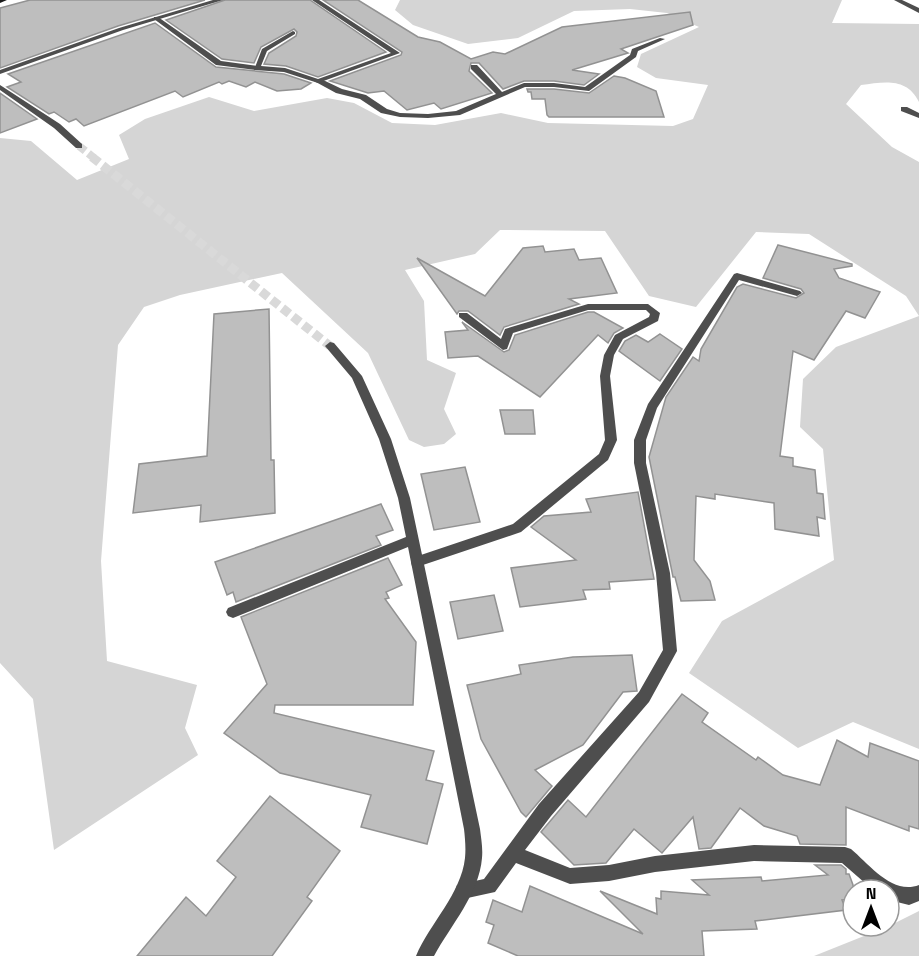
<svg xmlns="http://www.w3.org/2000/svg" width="919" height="956" viewBox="0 0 919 956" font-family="'Space Grotesk',sans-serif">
<rect width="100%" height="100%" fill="#fff"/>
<!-- green -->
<g fill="#d5d5d5">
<path d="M400 0H842L832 23 919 24V102C907 77 884 82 861 85L846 104 892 147 919 162V749L853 722 798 748 689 673 722 621 834 560 823 449 800 427 803 379 836 347 919 316 906 296 809 234 756 232 696 307 649 296 605 231 500 230 475 254 405 270 424 301 427 360 456 373 444 409 456 434 444 444 424 447 409 440 368 353 282 273 180 295 144 307 118 345 101 561 107 661 197 685 185 728 198 755 54 850 33 699 0 663V138L31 141 77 180 129 159 119 135 145 119 209 97 254 111 327 98 354 103 392 123 435 125 501 113 548 123 673 126 693 119 708 85 656 78 637 67 641 54 699 27 667 13 630 9 574 11 518 38 468 44 413 25 395 10Z"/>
<path d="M919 911V956H814L889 926Z"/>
</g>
<!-- building -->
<g fill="#bebebe" stroke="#929292" stroke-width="1.5">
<path d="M30 0H205L118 26 0 68V8Z"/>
<path d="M225 0H310L386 52 318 77 286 66 264 64 269 53 296 36 297 32 294 29 261 47 254 63 222 59 166 20Z"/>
<path d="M323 0H358L418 37 440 42 471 59 493 52 505 54 562 27 690 12 693 25 621 49 628 53 572 70 599 74 584 85 554 81H524L503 89 479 63H471L469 71 492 93 441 109 434 103 407 110 384 91 368 93 330 81 401 55 402 52Z"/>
<path d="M155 23 216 67 284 74 311 83 301 89 277 91 255 82 246 87 229 81 222 84 219 82 183 97 175 91 84 126 76 119 69 122 54 112 49 114 7 87 21 82 8 74Z"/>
<path d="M614 76 625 78 656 91 664 117H549L547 115 545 99H532L531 92H528L527 89H554L589 93Z"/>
<path d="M0 93 37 119 0 133Z"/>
<path d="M778 245 852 264V266L834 269 839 278 880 292 865 318 846 311 814 360 793 351 780 456 793 458V466L815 470 817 493 823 494 825 519 817 517 819 536 775 529 774 503 715 494V499L696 496 694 560 710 581 715 600 681 601 675 577H673L649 457 666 397 693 357 699 361 701 349 737 287 743 284 796 298 804 293 801 289 763 278Z"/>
<path d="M543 246 545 252 574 249 579 260 601 258 617 293 569 299 579 304 504 327 500 335 468 311H459L457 314 417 258 485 296 523 248Z"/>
<path d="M269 309 271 460H274L275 513 200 522 201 505 133 513 139 464 207 456 214 314Z"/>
<path d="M588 312H594L623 328 614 333 608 343 598 335 540 397 478 356 448 358 445 332 468 330 462 322 504 352 509 350 515 335Z"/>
<path d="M660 334 682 349 660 381 619 351 625 341 636 335 648 342Z"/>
<path d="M500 410H533L535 434H505Z"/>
<path d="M465 467 480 522 434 530 421 474Z"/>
<path d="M638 492 654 579 609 582 610 589 583 590 586 599 520 607 511 568 576 560 531 527 544 516 591 512 586 499Z"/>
<path d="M381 504 393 530 376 536 381 545 236 602 233 592 227 595 215 562Z"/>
<path d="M388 558 402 585 386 592 389 598 385 599 416 642 413 705H275L274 713 434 751 426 780 443 784 427 844 361 827 371 795 280 773 224 733 267 684 241 617Z"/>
<path d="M494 595 503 631 458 639 450 602Z"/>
<path d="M632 655 637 691 623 692 583 745 535 770 552 786 526 817 521 812 481 739 467 685 521 674 519 665 573 657Z"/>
<path d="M682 694 708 713 702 722 756 760 758 757 783 775 820 785 837 740 868 757 870 743 919 761V829L909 826V831L846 807V845L800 844 797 836 764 826 740 808 711 848 699 849 693 817 662 853 634 829 606 863 574 865 541 832 568 800 586 817Z"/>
<path d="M270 796 340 851 307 897 312 901 272 956H137L186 897 206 916 236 877 217 861Z"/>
<path d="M815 865H841L846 869V874H849L853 885V899L842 900 846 910 755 921 757 929 702 931 704 956H518L488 943 494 925 486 922 493 900 522 912 530 886 643 934 600 891 657 914 656 898 661 899V891L709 895 692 880 761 877 762 881 828 875Z"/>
</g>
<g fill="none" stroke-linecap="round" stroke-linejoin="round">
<!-- street-tunnel-far1 -->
<path stroke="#d9d9d9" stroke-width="8" stroke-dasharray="8 4" stroke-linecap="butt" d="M79 146 94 158"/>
<!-- street-tunnel -->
<path stroke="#d9d9d9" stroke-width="9" stroke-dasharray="9 4.5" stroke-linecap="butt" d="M92 157 330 346"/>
<!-- lane -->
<g fill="#4e4e4e" fill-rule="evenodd">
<path d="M894 0H902L919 8V13Z"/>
<path d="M154 17H158L221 61 257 66 261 68 257 70 216 65 154 19Z"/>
<path d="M660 38 665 39 638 51 636 57 589 91 554 87H525L460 115 428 118 400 117 381 113 360 99 336 93 314 81 321 79 342 89 366 95 387 109 400 113 428 114 456 111 496 94 471 69V65H477L502 92 524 83H554L585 87 630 55 632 49Z"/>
<path d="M901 107H907L919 113V118L901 111Z"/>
<path d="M737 273 800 291 802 293 797 296 739 280 657 408 646 440V463L670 573 677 651 649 702 551 816 525 850 570 868 609 865 655 856 754 845 845 847 851 849C870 865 892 895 919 885V901L909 905 889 900V890H873L842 863 754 861 655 872 609 881 570 884 516 863 495 892 463 899 457 897 455 891 457 885 484 879 539 804 639 692 663 650 656 573 634 463V440L648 404 734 274Z"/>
<path d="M588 304H648L660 313 658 321 623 339 614 355 610 376 617 440 608 460 521 532 417 567 412 566 411 562 412 558 513 524 599 454 605 440 600 376 604 355 615 335 649 317 650 314 646 310H588L513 333 507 349 503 350 459 317V313H467L501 339 505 329Z"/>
</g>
<!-- street -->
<g fill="#4e4e4e" fill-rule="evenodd">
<path d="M213 0H223L123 30 0 74V70L119 28Z"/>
<path d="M312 0H319L400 53 318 83 284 72 254 70 262 49 293 31 295 32V34L267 51 261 66 285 68 318 79 391 53Z"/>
<path d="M0 85 60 124 82 144V148H76L54 128 0 90Z"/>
<path d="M330 342 334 343 362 376 391 439 410 498 480 829C481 838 483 848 482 858 479 894 451 925 434 956H416C430 923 461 894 465 858 466 848 465 838 464 829L408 547 233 618 228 616 226 612 228 608 406 537 398 498 379 439 352 378 325 346Z"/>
</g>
<!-- secondary -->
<path fill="#1b1b1b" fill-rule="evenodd" d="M0 0H7L0 3Z"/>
</g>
<!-- north arrow -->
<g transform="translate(871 908)"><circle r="28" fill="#ffffff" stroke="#999999" stroke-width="1.5"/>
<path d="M0-4.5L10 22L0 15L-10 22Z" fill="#000000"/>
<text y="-9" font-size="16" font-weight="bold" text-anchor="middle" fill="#000000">N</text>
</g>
</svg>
